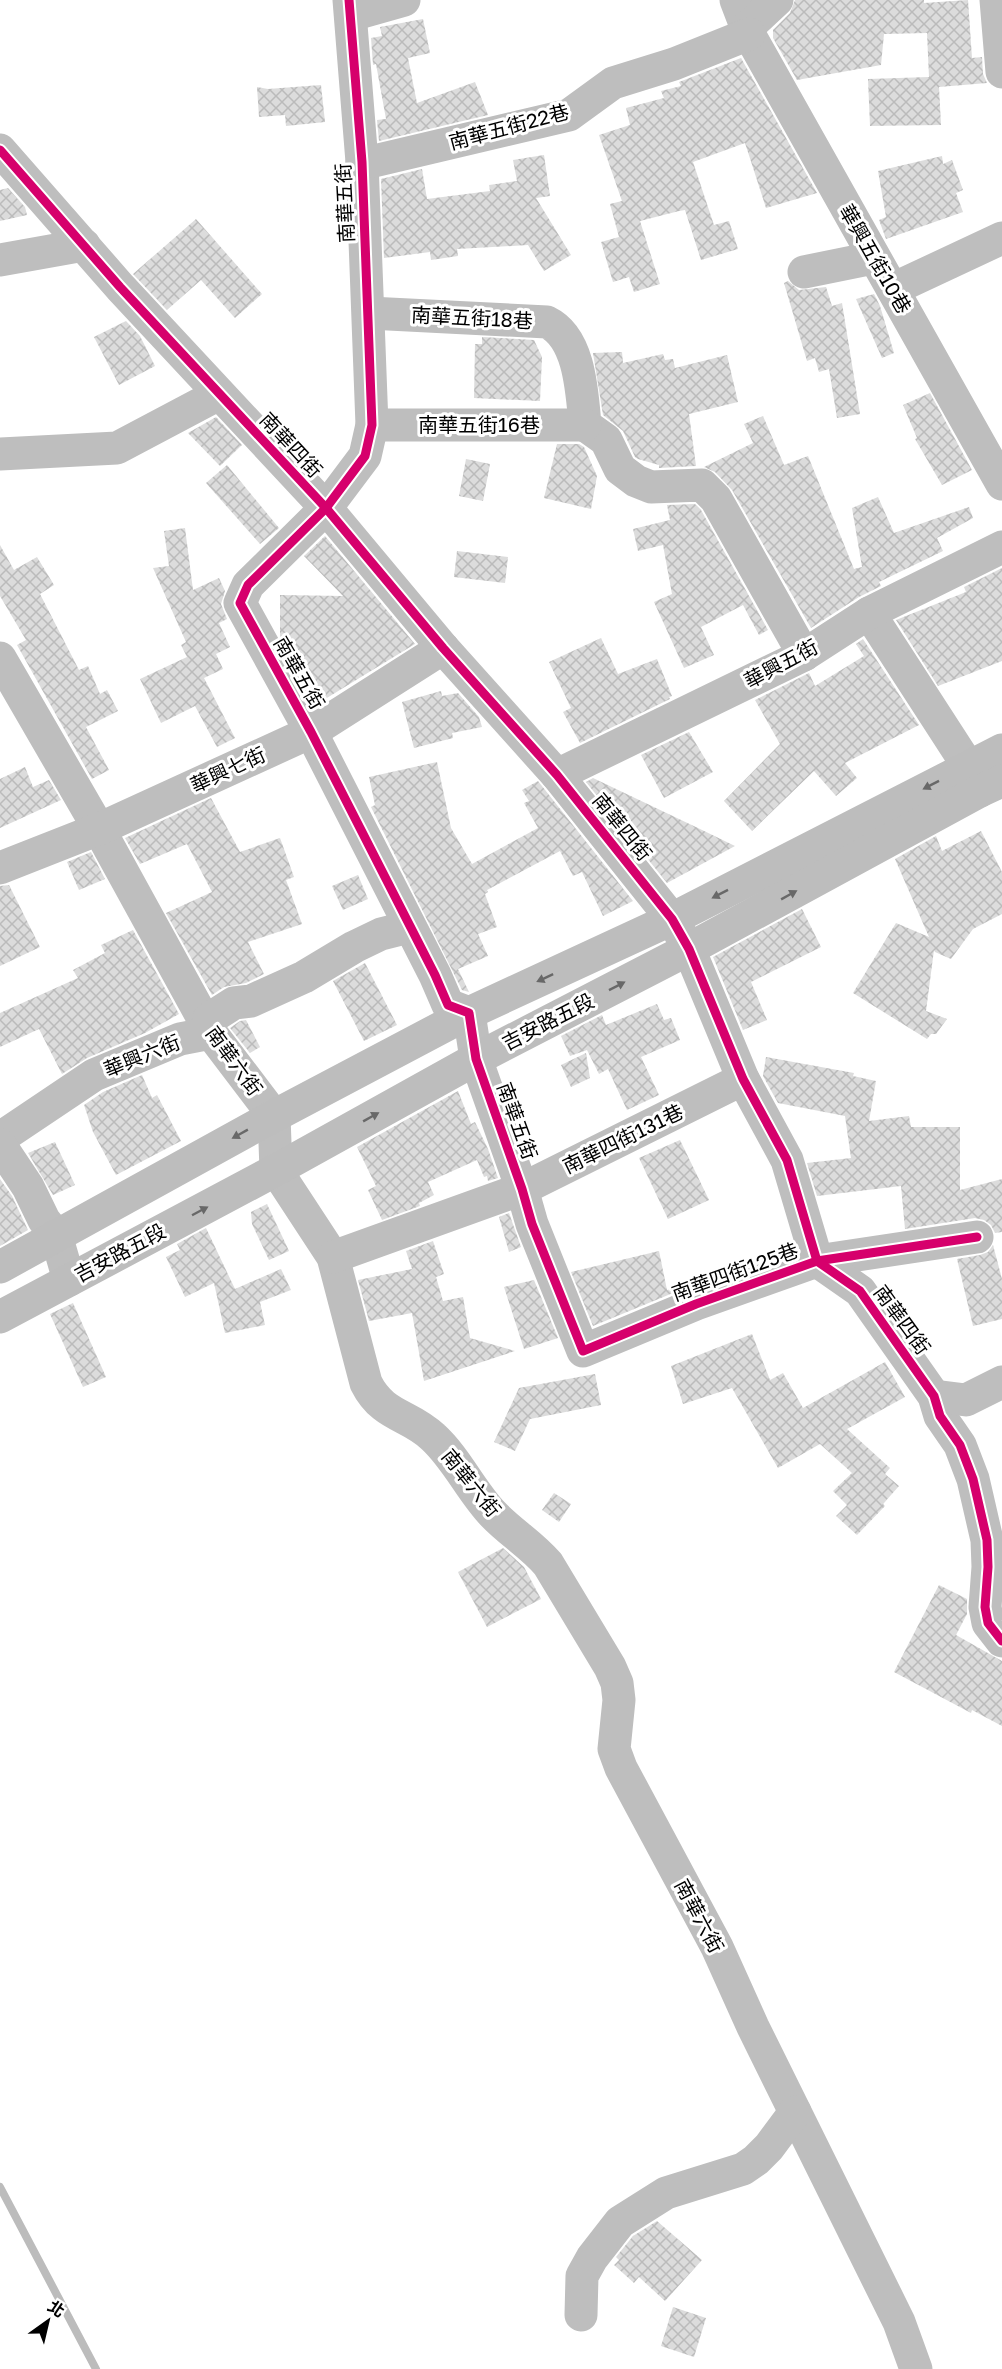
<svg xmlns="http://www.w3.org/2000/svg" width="1002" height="2369" viewBox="0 0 1002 2369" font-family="'Golos Text','Noto Sans TC',sans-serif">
<defs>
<pattern id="building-cross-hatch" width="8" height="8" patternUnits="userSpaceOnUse" patternTransform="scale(1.5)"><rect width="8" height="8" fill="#dcdcdc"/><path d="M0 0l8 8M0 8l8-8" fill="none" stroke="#bbb"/></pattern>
</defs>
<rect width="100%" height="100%" fill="#fff"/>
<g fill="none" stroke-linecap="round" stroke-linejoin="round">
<!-- stream -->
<path stroke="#bcbcbc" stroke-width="8" d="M0 2187 96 2369"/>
</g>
<!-- building -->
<g fill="url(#building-cross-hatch)">
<path d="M795 0H924V3L968 0 972 58 982 57 983 74 987 83 939 87 941 125 870 126 868 79 929 77 927 33 884 34 881 65 797 80 773 38V30L790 13Z"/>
<path d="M423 19 430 53 408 58 417 103 475 82 488 115 379 141 377 120 386 119 376 64 373 65 371 38 382 36 380 27Z"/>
<path d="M741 58 817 193 766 208 745 143 693 162 714 225 729 221 738 249 701 260 685 210 679 211 640 221 660 284 634 292 629 277 613 282 601 242 619 237 610 204 622 201 599 135 630 125 626 108 664 98 661 91 681 86 679 82Z"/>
<path d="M321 85 325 122 286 126 285 115 259 117 257 87 268 89Z"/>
<path d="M544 155 550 196 536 198 571 255 544 271 528 245 457 249 458 256 431 260 430 252 384 258 381 179 422 169 427 199 490 191 489 185 517 181 513 160Z"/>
<path d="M942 156 943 164 952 160 963 190 956 193 963 212 886 239 879 220 886 217 878 171Z"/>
<path d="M8 188 25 207 27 215 0 221V190Z"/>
<path d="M196 219 262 294 235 318 201 280 167 310 133 274Z"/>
<path d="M788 281 799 290 826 287 832 306 842 303 860 414 837 418 829 369 819 372 815 358 807 361 784 283Z"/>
<path d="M874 294 880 306 894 353 882 358 856 299Z"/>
<path d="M126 321 140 336 155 366 119 385 94 337Z"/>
<path d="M482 337 534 340 542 357 540 401 474 398 475 344H482Z"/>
<path d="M622 352 623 363 663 354 665 360 673 359 675 368 727 355 738 402 689 414 696 466 659 468V465L638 459 635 457 623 431 603 415 593 353Z"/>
<path d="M930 393 972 470 942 485 915 439 917 438 903 405Z"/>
<path d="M763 416 784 465 808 456 854 569 862 567 852 508 878 497 894 533 969 507 973 518 937 538 943 551 879 582 881 586 859 597 811 628 732 490 715 472 704 467 753 443 744 424Z"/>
<path d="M216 417 242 445 220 466 188 433Z"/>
<path d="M557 444H579L584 447 597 476 591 509 544 498Z"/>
<path d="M466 459 490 464 483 501 459 496Z"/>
<path d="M227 465 279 528 260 544 206 483Z"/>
<path d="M695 504 701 510 768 630 759 635 743 605 701 627 714 655 684 668 654 602 672 594 663 545 638 551 633 529 670 520 667 505Z"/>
<path d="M185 528 193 590 219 578 225 591 221 604 227 619 219 623 230 647 216 654 223 669 204 678 235 738 217 747 195 706 161 723 140 679 187 657 181 645 186 642 153 568 169 566 164 531Z"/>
<path d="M325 536 415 644 317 704 280 638V595L343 596 304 556Z"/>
<path d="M0 545 14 570 37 557 54 585 40 594 79 670 88 666 100 694 107 690 118 711 86 727 109 770 92 779 17 645 26 640 0 596Z"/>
<path d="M457 551 508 557 505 583 454 577Z"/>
<path d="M1002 568V661L938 686 896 620 966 592 964 587Z"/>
<path d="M601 638 618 674 657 659 672 696 669 697 670 699 580 743 563 712 571 708 549 662Z"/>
<path d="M863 639 919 725 845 763 857 778 836 796 814 771 752 831 724 801 780 744 755 700 809 673 815 686 864 656 856 644Z"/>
<path d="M441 691 442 696 458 693 479 717 482 727 452 733 453 738 414 748 402 702Z"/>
<path d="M689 732 713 772 664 798 641 755Z"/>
<path d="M437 762 451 828 472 864 538 828 524 803 529 801 522 790 538 781 633 901 603 916 582 872 573 876 560 851 487 890 488 892 485 894 497 927 478 934 488 956 458 969 469 992 462 990 371 807 375 805 369 777Z"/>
<path d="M25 767 33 787 49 780 61 800 0 828V779Z"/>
<path d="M593 778 700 829 735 846 667 883 586 782Z"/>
<path d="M211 798 240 852 280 838 294 877 286 880 302 924 248 942 264 974 246 983 224 987 212 995 166 913 212 892 187 844 140 864 125 838Z"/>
<path d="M981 831 1002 872V914L973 929 951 959 935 952 934 950 926 1011 947 1019 936 1034H931L927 1039 853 993 896 923 929 937 895 859 936 836 942 851Z"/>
<path d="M91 852 105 879 79 890 67 862Z"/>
<path d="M358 875 368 899 343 910 332 886Z"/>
<path d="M9 885 40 947 0 966V886Z"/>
<path d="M802 909 821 947 751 982 767 1020 743 1030 713 957Z"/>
<path d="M133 930 179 1014 145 1033 87 1058 62 1074 39 1029 0 1047V1013L78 978 73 970 105 953 101 945Z"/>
<path d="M365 963 397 1025 364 1041 333 981Z"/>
<path d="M657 1004 664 1020 671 1018 680 1040 641 1057 659 1095 627 1110 608 1069 599 1074 587 1050 570 1056 561 1036 602 1015 606 1025Z"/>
<path d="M246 1020 260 1047 250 1053 230 1028 240 1021Z"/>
<path d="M586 1053 590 1078 571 1087 561 1065Z"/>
<path d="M766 1057 854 1073 853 1076 876 1081 869 1121 909 1116 911 1127H960V1190L1002 1179V1232L995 1233 991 1225 984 1220 975 1218 905 1229 901 1186 817 1196 807 1163 851 1158 845 1116 778 1103 763 1076Z"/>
<path d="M142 1075 152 1098 157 1095 181 1141 116 1175 93 1132 84 1105 103 1092Z"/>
<path d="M458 1091 471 1124 475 1122 488 1149 498 1178 488 1181 487 1176 484 1177 477 1160 428 1182 434 1195 419 1203 420 1206 382 1220 368 1190 376 1186 357 1147Z"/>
<path d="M680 1140 709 1200 668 1219 639 1158Z"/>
<path d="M55 1142 75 1185 53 1195 28 1153Z"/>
<path d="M0 1179 12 1196 28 1230 0 1246Z"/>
<path d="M267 1204 289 1251 269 1260 252 1224 251 1212Z"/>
<path d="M509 1213 521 1247 509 1252 499 1217Z"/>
<path d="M206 1228 235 1289 281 1269 291 1290 260 1302 265 1325 225 1333 214 1283 185 1297 166 1257 180 1250 177 1244Z"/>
<path d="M433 1241 444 1274 436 1277 443 1301 463 1297 470 1338 515 1351 424 1381 412 1313 369 1321 358 1280 412 1269 406 1251Z"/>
<path d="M993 1245 1002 1279V1319L973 1326 957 1259 980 1255 988 1252Z"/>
<path d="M659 1251 667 1290 672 1289 673 1293 593 1326 571 1272Z"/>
<path d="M534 1280 558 1338 524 1349 504 1287Z"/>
<path d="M73 1303 106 1377 83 1387 50 1314Z"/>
<path d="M752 1334 770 1380 783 1373 803 1408 885 1362 905 1397 847 1429 890 1468 885 1474 899 1486 883 1504 885 1506 857 1535 836 1516 847 1505 833 1491 852 1473 820 1444 778 1468 732 1388 683 1404 671 1366Z"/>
<path d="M595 1374 601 1405 530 1419 515 1451 494 1442 519 1388Z"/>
<path d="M554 1493 571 1504 559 1522 542 1510Z"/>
<path d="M503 1548 524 1567 541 1599 487 1627 458 1572Z"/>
<path d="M939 1585 967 1599V1614L956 1635 1002 1661V1726L972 1710 971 1713 894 1672Z"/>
<path d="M657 2221 702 2260 665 2301 639 2277 634 2283 614 2265 619 2260 616 2257 633 2236Z"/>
<path d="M673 2307 706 2318 694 2357 661 2346Z"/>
</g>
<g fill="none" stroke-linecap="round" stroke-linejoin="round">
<!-- minor -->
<g stroke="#bebebe" stroke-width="33">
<path d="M349 0 362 162 372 425 365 456 326 508 248 585 240 603 311 732 435 975 448 1005 469 1013 476 1059 522 1189 532 1224 583 1351 696 1304 817 1261 977 1237"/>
<path d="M736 0 749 34 1002 484"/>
<path d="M996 0 1002 72"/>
<path d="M351 15 404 0"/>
<path d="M747 28 777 0"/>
<path d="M0 150 120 287 326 508 443 648 557 775 672 919 689 949 743 1079 787 1160 817 1261 860 1291 934 1396 940 1416 960 1445 973 1479 987 1540 988 1567 985 1607 988 1623 1002 1641"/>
<path d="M362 162 374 161 569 115 613 83 674 64 749 34"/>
<path d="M0 260 84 245"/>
<path d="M804 272 873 258"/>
<path d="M893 289 1002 238"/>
<path d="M369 313 547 322C580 338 582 392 585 425L606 440 620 469 636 481 651 487 702 485 716 499 804 655"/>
<path d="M372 425H585"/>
<path d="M0 454 117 448 219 394"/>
<path d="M869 613 968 766 980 791"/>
<path d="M0 658 99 829 211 1033 274 1116 276 1170 333 1257 366 1383C383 1417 409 1414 433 1437 457 1459 471 1491 493 1514 510 1532 532 1545 548 1564L610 1667 617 1683 619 1700 614 1749 621 1768 717 1947 753 2027 899 2322 916 2369"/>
<path d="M557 775 804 655 869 613 1002 547"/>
<path d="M0 868 99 829 311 732 443 648"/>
<path d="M0 1138 94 1075 180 1039 211 1033 209 1019 234 1003 251 1001 304 977 354 947 381 934 409 927"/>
<path d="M0 1145 28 1187 44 1220 56 1235 69 1280"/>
<path d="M333 1257 522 1189 743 1079"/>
<path d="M934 1396 966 1400 1002 1382"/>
<path d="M581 2315 582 2276 592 2258 620 2222 666 2193 743 2169 756 2160 769 2147 795 2112"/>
</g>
<!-- major -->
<g stroke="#bdbdbd" stroke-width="33">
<path d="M0 1267 274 1116 469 1013 672 919 1002 750"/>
<path d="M0 1317 276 1170 476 1059 689 949 980 791 1002 781"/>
</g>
<defs>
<g id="cycleway">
<path d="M349 0 362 162 372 425 365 456 326 508 248 585 240 603 311 732 435 975 448 1005 469 1013 476 1059 522 1189 532 1224 583 1351 696 1304 817 1261 977 1237"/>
<path d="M0 150 120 287 326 508 443 648 557 775 672 919 689 949 743 1079 787 1160 817 1261 860 1291 934 1396 940 1416 960 1445 973 1479 987 1540 988 1567 985 1607 988 1623 1002 1641"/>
</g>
</defs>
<!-- cycleway casing -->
<use href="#cycleway" stroke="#fff" stroke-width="13"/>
<!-- cycleway -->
<use href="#cycleway" stroke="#d6006c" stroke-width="9"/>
</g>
<!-- one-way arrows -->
<defs><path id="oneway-solid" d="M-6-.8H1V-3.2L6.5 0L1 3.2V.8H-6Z" transform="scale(1.5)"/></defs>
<g fill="#686868">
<use href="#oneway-solid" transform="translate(931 785) rotate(153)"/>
<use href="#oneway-solid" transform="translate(720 894) rotate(153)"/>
<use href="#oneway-solid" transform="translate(789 895) rotate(-29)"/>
<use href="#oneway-solid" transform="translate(545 978) rotate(155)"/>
<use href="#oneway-solid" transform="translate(617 986) rotate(-27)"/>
<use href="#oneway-solid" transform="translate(371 1117) rotate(-29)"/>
<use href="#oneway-solid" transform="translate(240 1134) rotate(151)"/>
<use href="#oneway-solid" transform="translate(200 1211) rotate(-28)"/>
</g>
<g text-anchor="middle" stroke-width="6" stroke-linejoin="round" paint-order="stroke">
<!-- street labels -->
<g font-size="20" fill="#000" stroke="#fff">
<text transform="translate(509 127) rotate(-15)" y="7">南華五街22巷</text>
<text transform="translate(345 203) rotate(-93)" y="7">南華五街</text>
<text transform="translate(875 259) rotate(60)" y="7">華興五街10巷</text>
<text transform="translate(472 318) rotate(3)" y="7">南華五街18巷</text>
<text x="479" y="432">南華五街16巷</text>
<text transform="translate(291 445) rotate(47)" y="7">南華四街</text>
<text transform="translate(781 664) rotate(-28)" y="7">華興五街</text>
<text transform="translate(299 673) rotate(60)" y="7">南華五街</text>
<text transform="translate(228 770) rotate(-25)" y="7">華興七街</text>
<text transform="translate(622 827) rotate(51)" y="7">南華四街</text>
<text transform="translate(548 1022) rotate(-27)" y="7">吉安路五段</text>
<text transform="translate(142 1056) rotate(-22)" y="7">華興六街</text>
<text transform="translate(234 1061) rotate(54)" y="7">南華六街</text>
<text transform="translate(517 1121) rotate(70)" y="7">南華五街</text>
<text transform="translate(623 1139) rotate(-26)" y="7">南華四街131巷</text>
<text transform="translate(120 1253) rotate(-28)" y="7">吉安路五段</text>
<text transform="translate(735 1272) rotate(-20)" y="7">南華四街125巷</text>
<text transform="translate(902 1320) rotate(54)" y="7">南華四街</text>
<text transform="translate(471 1483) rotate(51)" y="7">南華六街</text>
<text transform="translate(699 1916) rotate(62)" y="7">南華六街</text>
</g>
</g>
<!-- north arrow -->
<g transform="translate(48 2321) rotate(34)" stroke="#ffffff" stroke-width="4.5" paint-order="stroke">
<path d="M0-4.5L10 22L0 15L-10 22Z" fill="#000000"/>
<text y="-9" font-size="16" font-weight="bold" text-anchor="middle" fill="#000000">北</text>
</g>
</svg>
